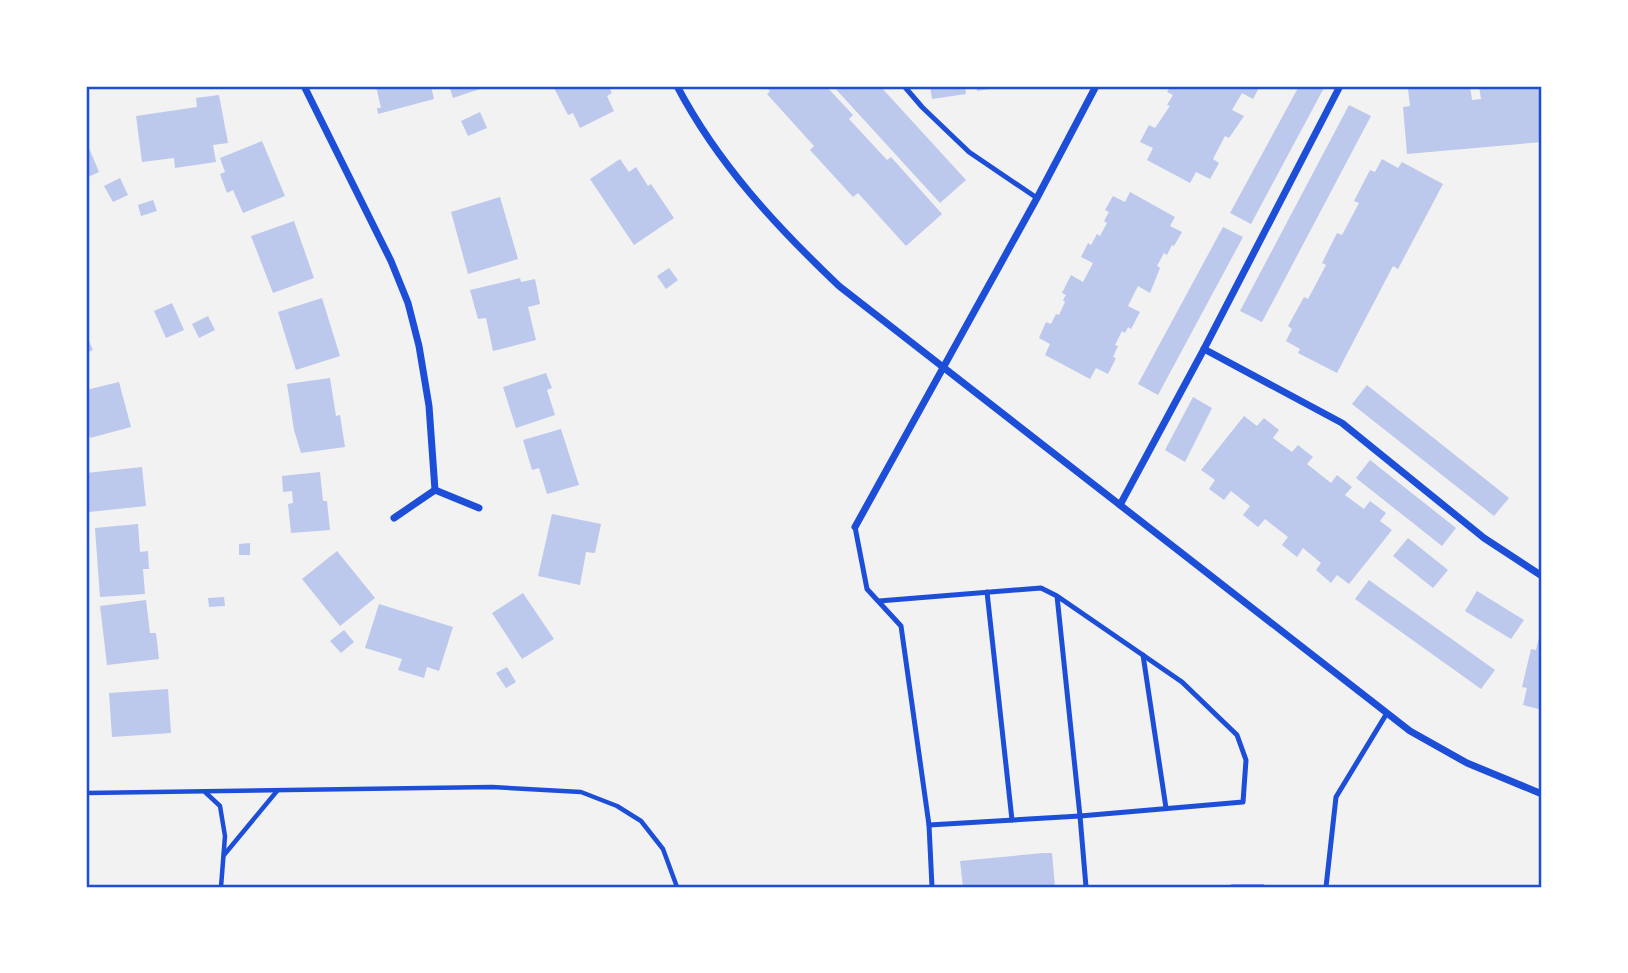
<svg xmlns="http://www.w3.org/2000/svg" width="1628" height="973" viewBox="0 0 1628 973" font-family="'Fira Sans',sans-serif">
<rect width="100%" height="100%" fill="#f2f2f2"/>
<!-- building -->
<g fill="#bdc9ec">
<path d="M376 86H431L434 99 378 114 377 108H381Z"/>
<path d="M449 86H489L453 98Z"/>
<path d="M553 86H608L612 93 607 96 614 111 580 128 573 113 568 115Z"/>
<path d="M765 86H826L853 115 849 119 887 160 891 157 942 214 906 246 858 193 853 197 810 150 814 146 767 94 770 91Z"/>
<path d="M833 86H880L966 180 940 203Z"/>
<path d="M930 86H965L966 94 932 99Z"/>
<path d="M976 86H1002V87L977 91Z"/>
<path d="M1170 86H1260L1253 99 1242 93 1232 110 1244 116 1229 138 1225 136 1213 159 1219 163 1210 179 1196 172 1190 183 1147 160 1153 148 1140 142 1149 125 1155 128 1170 106 1167 105 1173 95 1167 92Z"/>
<path d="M1299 86H1325L1251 224 1230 213Z"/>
<path d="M1424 86H1470L1472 100 1481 99 1479 86H1541L1542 142 1407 154 1403 107 1410 106 1408 89 1424 88Z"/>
<path d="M219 95 228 143 213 145 216 162 175 168 174 158 142 162 136 116 197 107 196 98Z"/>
<path d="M1349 105 1371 116 1262 322 1240 311Z"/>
<path d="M480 112 487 128 468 136 461 121Z"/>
<path d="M262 141 285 196 243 213 233 190 227 193 220 174 225 172 220 158Z"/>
<path d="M89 148 99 172 86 178V149Z"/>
<path d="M620 159 629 172 636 167 648 186 651 184 674 218 634 245 590 179Z"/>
<path d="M1382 159 1398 168 1402 162 1443 184 1398 269 1393 266 1337 373 1298 353 1300 349 1286 341 1292 329 1288 326 1304 297 1308 299 1326 265 1322 263 1337 233 1342 235 1359 203 1354 201 1370 170 1375 172Z"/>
<path d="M120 178 128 195 113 202 104 186Z"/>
<path d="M1130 192 1175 217 1170 226 1182 232 1174 246 1172 245 1167 255 1164 253 1157 266 1160 268 1150 293 1138 286 1128 306 1140 312 1131 329 1128 327 1125 333 1122 331 1115 345 1118 346 1113 357 1116 358 1108 374 1096 368 1090 379 1045 355 1050 344 1039 338 1046 322 1051 324 1056 314 1059 315 1065 302 1063 300 1066 295 1062 293 1071 275 1083 282 1093 263 1081 257 1088 243 1091 245 1097 234 1100 236 1107 223 1104 221 1109 212 1105 210 1113 196 1125 202Z"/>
<path d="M500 197 518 259 468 274 451 212Z"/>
<path d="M153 200 157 211 141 216 138 205Z"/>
<path d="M294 221 314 278 273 293 251 236Z"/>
<path d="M1223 227 1243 237 1158 395 1138 384Z"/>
<path d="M669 268 678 280 666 289 657 276Z"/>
<path d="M520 278 521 282 535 279 540 304 528 307 536 340 493 351 486 318 478 319 470 290Z"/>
<path d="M322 298 340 356 296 370 278 312Z"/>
<path d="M172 303 184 330 166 338 154 311Z"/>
<path d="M208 316 215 330 199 338 192 324Z"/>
<path d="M86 334 93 350 86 353Z"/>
<path d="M546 373 552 388 547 390 555 415 516 428 503 387Z"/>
<path d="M330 378 336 416 340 415 345 447 301 453 294 430 287 384Z"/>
<path d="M119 382 131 427 90 438 86 424V390Z"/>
<path d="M1367 385 1509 498 1494 516 1352 404Z"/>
<path d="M1193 397 1212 408 1185 462 1165 450Z"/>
<path d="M1244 416 1257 426 1264 418 1279 430 1273 438 1292 452 1298 445 1313 457 1307 464 1331 483 1337 475 1352 487 1345 495 1364 509 1370 501 1386 513 1380 521 1392 530 1349 584 1337 575 1331 583 1316 570 1321 563 1303 548 1297 557 1282 545 1288 537 1265 519 1258 527 1243 515 1250 506 1231 491 1224 500 1209 489 1215 480 1201 470Z"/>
<path d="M561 429 579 485 547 494 539 468 532 470 523 440Z"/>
<path d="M1370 460 1456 528 1442 546 1356 478Z"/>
<path d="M142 467 146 506 89 512 86 473Z"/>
<path d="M320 472 323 501H327L330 530 291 533 288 504 293 503 292 491 283 492 282 476Z"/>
<path d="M552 514 601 524 595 553 586 552 580 585 538 576Z"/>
<path d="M138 524 140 552 148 551 149 569H143L145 594 100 597 95 528Z"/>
<path d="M1408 538 1448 570 1433 588 1393 556Z"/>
<path d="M250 543V555H239V544Z"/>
<path d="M337 551 375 598 340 626 302 579Z"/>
<path d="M1369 580 1495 670 1481 689 1355 599Z"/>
<path d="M1477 591 1524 620 1511 639 1465 611Z"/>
<path d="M523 593 554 639 522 659 492 613Z"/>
<path d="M224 597 225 606 209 607 208 598Z"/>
<path d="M146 600 150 633H156L159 659 107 665 100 606Z"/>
<path d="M379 604 453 627 439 671 427 667 424 678 398 670 402 659 365 648Z"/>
<path d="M1541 629H1542V710L1523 705 1527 688 1522 687 1531 649 1536 650Z"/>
<path d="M344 630 354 642 341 653 330 641Z"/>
<path d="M507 667 516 682 506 688 496 673Z"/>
<path d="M168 689 171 733 112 737 109 693Z"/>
<path d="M1043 853H1052L1055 887H963L960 861Z"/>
</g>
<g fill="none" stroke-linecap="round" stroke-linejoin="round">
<!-- path -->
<g stroke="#1d4ed8" stroke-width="4.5">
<path d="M205 792 220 806 225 836 221 887"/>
<path d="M86 793 492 787 581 792 617 806 641 821 663 849 677 887"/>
<path d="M224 855 277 791"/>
</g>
<!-- service -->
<g stroke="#1d4ed8" stroke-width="5">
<path d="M904 86 922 107 969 152 1037 198"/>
<path d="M855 527 867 589 901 626 929 825 932 887"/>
<path d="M987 592 1012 820"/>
<path d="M879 601 1041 588 1057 596 1182 682 1237 735 1246 760 1243 802 1080 816 1057 596"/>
<path d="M1143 655 1166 808"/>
<path d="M929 825 1080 816 1086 887"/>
<path d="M1232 887H1263"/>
<path d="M1326 887 1336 797 1387 713"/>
</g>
<!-- minor -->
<g stroke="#1d4ed8" stroke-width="7">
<path d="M304 86 391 261 408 303 419 346 429 406 435 490"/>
<path d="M677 86C718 164 776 226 839 286L1410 731 1467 763 1542 794"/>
<path d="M1204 349 1342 423 1484 538 1542 576"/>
<path d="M1120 505 1204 349 1340 86"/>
<path d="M394 518 435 490 479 508"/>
<path d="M855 527 1037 198 1096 86"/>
</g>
</g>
<!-- border -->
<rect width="1628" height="973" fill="none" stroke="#ffffff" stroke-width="175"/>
<rect x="88" y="88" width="1452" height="798" fill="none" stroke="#1d4ed8" stroke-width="2.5"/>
</svg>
